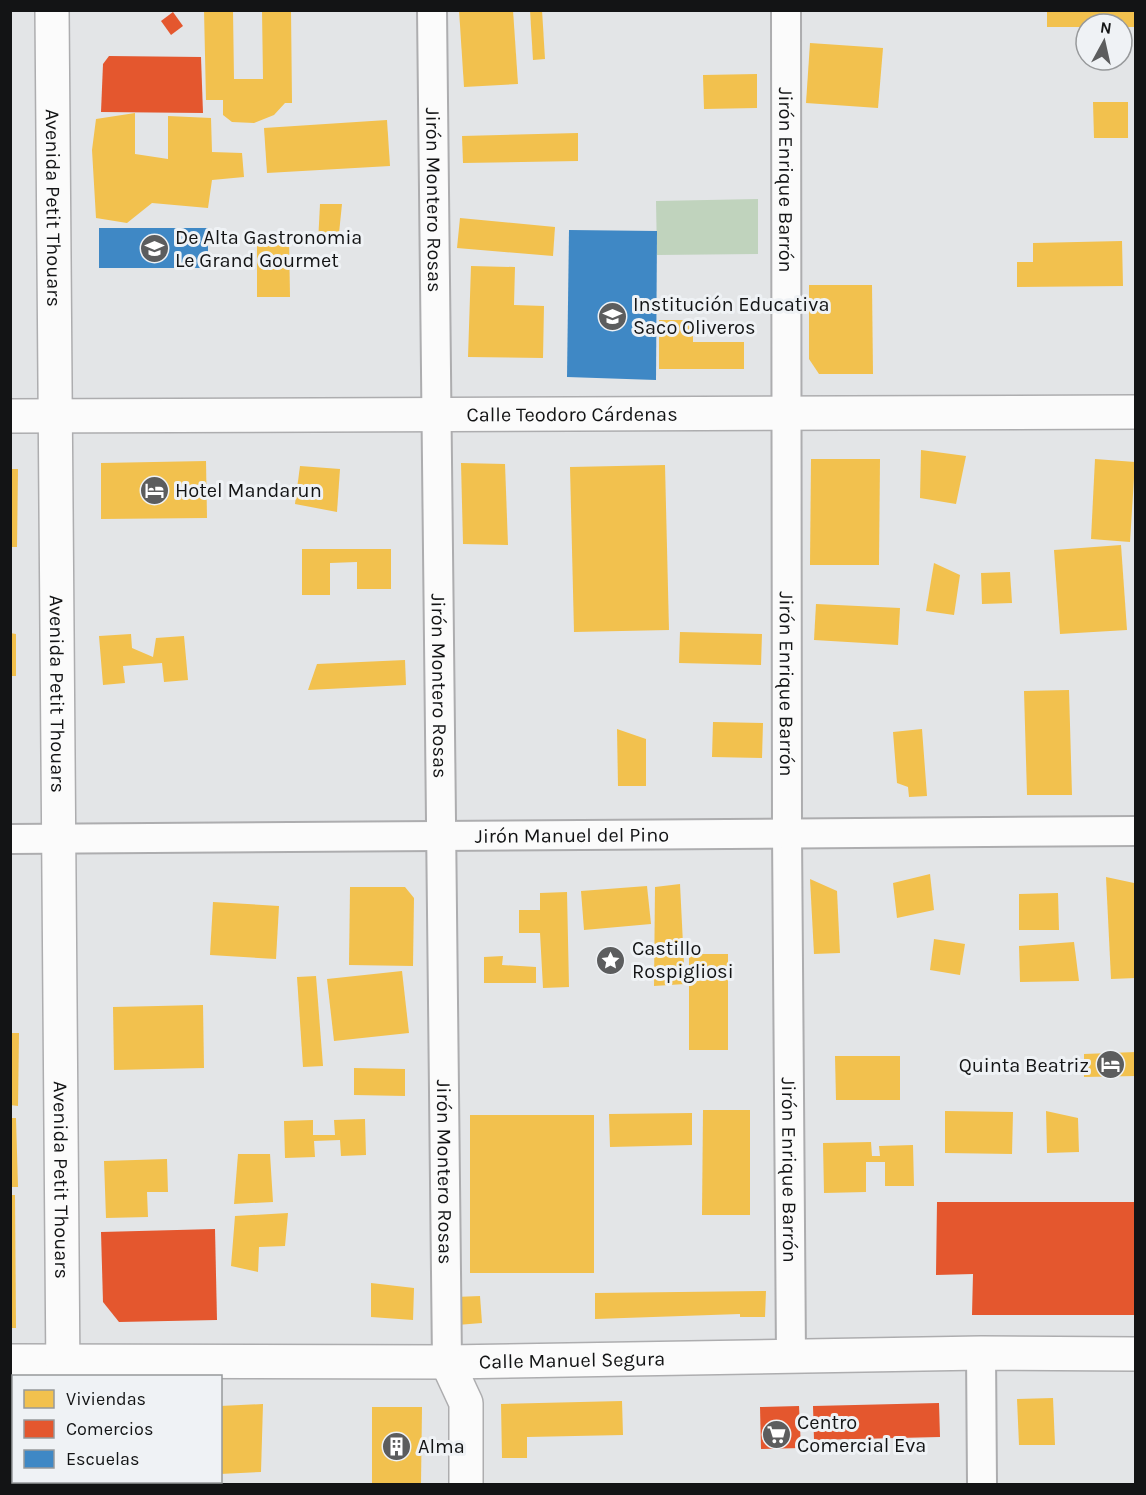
<svg xmlns="http://www.w3.org/2000/svg" width="1146" height="1495" viewBox="0 0 1146 1495" font-family="Karla,sans-serif">
<rect width="100%" height="100%" fill="#e3e5e7"/>
<!-- green -->
<path fill="#c0d3bd" d="M758 199V254L657 255 656 201Z"/>
<!-- homes -->
<g fill="#f2c14e">
<path d="M204 10H233L234 79H263L262 10H291L292 103H285L274 115 254 123 232 122 223 115V100H206Z"/>
<path d="M459 10H513L518 84 464 87Z"/>
<path d="M530 10H542L545 59 533 60Z"/>
<path d="M1047 10H1134V27H1122V24H1086V27H1047Z"/>
<path d="M810 43 883 48 878 108 806 103Z"/>
<path d="M757 74V108L704 109 703 75Z"/>
<path d="M1093 102H1128V138H1094Z"/>
<path d="M135 113V154L168 159V116L211 118 212 152 242 153 244 177 212 180 208 208 152 203 127 223 96 218 92 150 96 119Z"/>
<path d="M387 120 390 166 267 173 264 128Z"/>
<path d="M578 133V161L463 163 462 136Z"/>
<path d="M320 204H342L338 243H318Z"/>
<path d="M460 218 555 227 553 256 457 248Z"/>
<path d="M257 236H289L290 297H257Z"/>
<path d="M1122 241 1123 286 1017 287V262H1033V243Z"/>
<path d="M471 266 515 267 514 305 544 306 543 358 468 357Z"/>
<path d="M809 285H872L873 374H819L809 359Z"/>
<path d="M659 320H693V342H744V369H659Z"/>
<path d="M921 450 966 456 956 504 920 498Z"/>
<path d="M811 459H880L879 565H810Z"/>
<path d="M1095 459 1135 462 1130 542 1091 539Z"/>
<path d="M206 461 207 518 101 519V463Z"/>
<path d="M461 463 505 464 508 545 463 544Z"/>
<path d="M665 465 669 630 574 632 570 467Z"/>
<path d="M300 466 340 469 337 512 295 504Z"/>
<path d="M10 469H18L17 547H10Z"/>
<path d="M1121 545 1127 630 1060 634 1054 550Z"/>
<path d="M302 549H391V589H357V562L330 563V595H302Z"/>
<path d="M934 563 960 575 954 615 926 611Z"/>
<path d="M1010 572 1012 603 982 604 981 573Z"/>
<path d="M816 604 900 608 898 645 814 640Z"/>
<path d="M680 632 762 634 761 665 679 663Z"/>
<path d="M10 633 16 634V676H10Z"/>
<path d="M131 634 132 648 153 657 156 638 184 636 188 680 164 682 162 663 123 666 125 683 103 685 99 636Z"/>
<path d="M405 660 406 685 308 690 317 664Z"/>
<path d="M1069 690 1072 795H1027L1024 691Z"/>
<path d="M713 722 763 723 762 758 712 757Z"/>
<path d="M617 729 646 739V786H618Z"/>
<path d="M922 729 927 796 909 797 908 787 897 783 893 732Z"/>
<path d="M930 874 934 910 897 918 893 883Z"/>
<path d="M1106 877 1134 883 1136 978 1111 979Z"/>
<path d="M810 879 837 891 840 953 814 954Z"/>
<path d="M680 884 685 984 654 986 655 887Z"/>
<path d="M647 886 651 924 584 930 581 891Z"/>
<path d="M350 887H405L414 898 413 966 349 965Z"/>
<path d="M567 892 569 987 543 988 540 933H519V910H540V893Z"/>
<path d="M1058 893 1059 930H1019V894Z"/>
<path d="M213 902 279 906 276 959 210 955Z"/>
<path d="M934 939 965 944 960 975 930 970Z"/>
<path d="M1074 942 1079 981 1020 982 1019 946Z"/>
<rect x="689" y="954" width="39" height="96"/>
<path d="M503 956 502 965 536 967V983H484V957Z"/>
<path d="M402 971 409 1033 334 1041 327 979Z"/>
<path d="M316 976 323 1066 303 1067 297 977Z"/>
<path d="M203 1005 204 1068 114 1070 113 1007Z"/>
<path d="M10 1033H19L18 1106 10 1105Z"/>
<path d="M1136 1052V1076L1084 1077V1054Z"/>
<path d="M835 1056H900V1100H836Z"/>
<path d="M354 1068 405 1069V1096L354 1095Z"/>
<path d="M703 1110H750V1215H702Z"/>
<path d="M945 1111 1013 1112 1012 1154 945 1153Z"/>
<path d="M1046 1111 1078 1118 1079 1152 1047 1153Z"/>
<path d="M692 1113V1145L610 1147 609 1114Z"/>
<rect x="470" y="1115" width="124" height="158"/>
<path d="M10 1118H16L18 1187H10Z"/>
<path d="M365 1119 366 1155 341 1156 340 1140 314 1141 315 1157 285 1158 284 1121 313 1120V1135H335L334 1120Z"/>
<path d="M871 1142 872 1156H880L879 1146 913 1145 914 1186H885V1162H866V1192L824 1193 823 1143Z"/>
<path d="M238 1154H270L273 1202 234 1204Z"/>
<path d="M167 1159 168 1192H147L148 1217 106 1218 104 1161Z"/>
<path d="M10 1195H15L16 1328H10Z"/>
<path d="M288 1213 285 1246 259 1247 258 1272 231 1266 235 1216Z"/>
<path d="M371 1283 414 1288 413 1320 371 1317Z"/>
<path d="M763 1291H766L765 1317H740V1314L595 1319V1293Z"/>
<path d="M480 1296 482 1323 457 1325 455 1297Z"/>
<path d="M1053 1398 1055 1445H1019L1017 1399Z"/>
<path d="M622 1401 623 1435 527 1437V1458H502L501 1404Z"/>
<path d="M263 1404 261 1472 220 1474V1406Z"/>
<path d="M372 1407H422L421 1484H372Z"/>
<rect x="10" y="1411" width="4" height="55"/>
</g>
<!-- shops -->
<g fill="#e4572e">
<path d="M173 12 183 26 171 35 161 21Z"/>
<path d="M109 56 201 57 203 113 101 112 103 64Z"/>
<path d="M937 1202H1136V1315H972L973 1274 936 1275Z"/>
<path d="M215 1229 217 1320 119 1322 103 1302 101 1232Z"/>
<path d="M939 1403 940 1437 814 1440 813 1406Z"/>
<path d="M799 1406 801 1448 761 1449 760 1407Z"/>
</g>
<!-- schools -->
<g fill="#3f88c5">
<rect x="99" y="228" width="109" height="40"/>
<path d="M569 230 657 231 656 380 567 377Z"/>
</g>
<g fill="none" stroke-linecap="round" stroke-linejoin="round">
<defs>
<g id="minor">
<path id="s1" d="M432 10 447 1362"/>
<path id="s2" d="M786 10 787 834 791 1356"/>
<path id="s3" d="M10 839 1136 831"/>
<path d="M981 1353 982 1484"/>
</g>
<g id="tertiary">
<path id="s4" d="M10 416 1136 412"/>
<path id="s5" d="M10 1361 447 1362 981 1353 1136 1354"/>
<path d="M447 1362 466 1403V1484"/>
</g>
<g id="secondary">
<path id="s6" d="M52 10 63 1376"/>
<path d="M63 1482V1484"/>
</g>
</defs>
<!-- minor casing -->
<use href="#minor" stroke="#adadaf" stroke-width="32"/>
<!-- tertiary casing -->
<use href="#tertiary" stroke="#adadaf" stroke-width="36"/>
<!-- secondary casing -->
<use href="#secondary" stroke="#adadaf" stroke-width="36"/>
<!-- minor -->
<use href="#minor" stroke="#fbfbfb" stroke-width="28"/>
<!-- tertiary -->
<use href="#tertiary" stroke="#fbfbfb" stroke-width="33"/>
<!-- secondary -->
<use href="#secondary" stroke="#fbfbfb" stroke-width="33"/>
</g>
<!-- icons -->
<defs>
<symbol id="school-disc" viewBox="-11 -11 22 22"><circle r="9.5" fill="#5c5d5e" stroke="#eff2f5"/><path d="M0-5L7-2L0 1L-7-2ZM-4 1L0 2.5L4 1V4Q0 6-4 4Z" fill="#fff"/></symbol>
<symbol id="hotel-disc" viewBox="-11 -11 22 22"><circle r="9.5" fill="#5c5d5e" stroke="#eff2f5"/><path d="M-6-4.5h1.5V1H6V5H4.5V3h-9V5H-6ZM-4 0a1.8 1.8 0 1 1 3.6 0ZM.5 0V-2.5h3Q6-2.5 6 0Z" fill="#fff"/></symbol>
<symbol id="sight-disc" viewBox="-11 -11 22 22"><circle r="9.5" fill="#5c5d5e" stroke="#eff2f5"/><path d="M0-6L1.8-2.2L6-1.7L2.9 1.2L3.7 5.4L0 3.3L-3.7 5.4L-2.9 1.2L-6-1.7L-1.8-2.2Z" fill="#fff"/></symbol>
<symbol id="supermarket-disc" viewBox="-11 -11 22 22"><circle r="9.5" fill="#5c5d5e" stroke="#eff2f5"/><path d="M-6-5.5h2.5l.6 2H6L4.5 2H-2.5L-4.4-4H-6ZM-1.5 3.2a1.3 1.3 0 1 0 .1 0ZM3 3.2a1.3 1.3 0 1 0 .1 0Z" fill="#fff"/></symbol>
<symbol id="building-disc" viewBox="-11 -11 22 22"><circle r="9.5" fill="#5c5d5e" stroke="#eff2f5"/><path d="M-4-6H4V6H1V3H-1V6H-4ZM-2.5-4.3h1.7v1.8h-1.7ZM.8-4.3h1.7v1.8H.8ZM-2.5-1h1.7V.8h-1.7ZM.8-1h1.7V.8H.8Z" fill="#fff"/></symbol>
</defs>
<g fill-rule="evenodd">
<use href="#school-disc" x="138" y="232" width="33" height="33"/>
<use href="#school-disc" x="596" y="300" width="33" height="33"/>
<use href="#hotel-disc" x="138" y="474" width="33" height="33"/>
<use href="#sight-disc" x="594" y="944" width="33" height="33"/>
<use href="#hotel-disc" x="1094" y="1048" width="33" height="33"/>
<use href="#supermarket-disc" x="760" y="1418" width="33" height="33"/>
<use href="#building-disc" x="380" y="1430" width="33" height="33"/>
</g>
<g text-anchor="middle" stroke-width="6" stroke-linejoin="round" paint-order="stroke">
<!-- street labels -->
<g font-size="20" fill="#131415" stroke="#eff2f5">
<text dy="7" stroke="none"><textPath href="#s2" startOffset="170">Jirón Enrique Barrón</textPath></text>
<text dy="7" stroke="none"><textPath href="#s1" startOffset="190">Jirón Montero Rosas</textPath></text>
<text dy="7" stroke="none"><textPath href="#s6" startOffset="198">Avenida Petit Thouars</textPath></text>
<text dy="7" stroke="none"><textPath href="#s4" startOffset="562">Calle Teodoro Cárdenas</textPath></text>
<text dy="7" stroke="none"><textPath href="#s2" startOffset="674">Jirón Enrique Barrón</textPath></text>
<text dy="7" stroke="none"><textPath href="#s1" startOffset="676">Jirón Montero Rosas</textPath></text>
<text dy="7" stroke="none"><textPath href="#s6" startOffset="684">Avenida Petit Thouars</textPath></text>
<text dy="7" stroke="none"><textPath href="#s3" startOffset="562">Jirón Manuel del Pino</textPath></text>
<text dy="7" stroke="none"><textPath href="#s2" startOffset="1160">Jirón Enrique Barrón</textPath></text>
<text dy="7" stroke="none"><textPath href="#s1" startOffset="1162">Jirón Montero Rosas</textPath></text>
<text dy="7" stroke="none"><textPath href="#s6" startOffset="1170">Avenida Petit Thouars</textPath></text>
<text dy="7" stroke="none"><textPath href="#s5" startOffset="562">Calle Manuel Segura</textPath></text>
</g>
<!-- poi labels -->
<g font-size="20" fill="#131415" stroke="#eff2f5" text-anchor="start">
<text x="175" y="244">De Alta Gastronomia<tspan x="175" dy="23">Le Grand Gourmet</tspan></text>
<text x="633" y="311">Institución Educativa<tspan x="633" dy="23">Saco Oliveros</tspan></text>
<text x="175" y="497">Hotel Mandarun</text>
<text x="632" y="955">Castillo<tspan x="632" dy="23">Rospigliosi</tspan></text>
<text x="1089" y="1072" text-anchor="end">Quinta Beatriz</text>
<text x="797" y="1429">Centro<tspan x="797" dy="23">Comercial Eva</tspan></text>
<text x="418" y="1453">Alma</text>
</g>
</g>
<!-- border -->
<rect width="1146" height="1495" fill="none" stroke="#131415" stroke-width="24"/>
<!-- legend -->
<rect x="12" y="1375" width="210" height="108" fill="#eff2f5" stroke="#97999b" stroke-width="1.5"/>
<rect x="24" y="1390" width="30" height="18" fill="#f2c14e" stroke="#97999b" stroke-width="1.5"/>
<text x="66" y="1405" font-size="18" fill="#131415">Viviendas</text>
<rect x="24" y="1420" width="30" height="18" fill="#e4572e" stroke="#97999b" stroke-width="1.5"/>
<text x="66" y="1435" font-size="18" fill="#131415">Comercios</text>
<rect x="24" y="1450" width="30" height="18" fill="#3f88c5" stroke="#97999b" stroke-width="1.5"/>
<text x="66" y="1465" font-size="18" fill="#131415">Escuelas</text>
<!-- north arrow -->
<g transform="translate(1104 42) rotate(8)"><circle r="28" fill="#eff2f5" stroke="#97999b" stroke-width="1.5"/>
<path d="M0-4.5L10 22L0 15L-10 22Z" fill="#5c5d5e"/>
<text y="-9" font-size="16" font-weight="bold" text-anchor="middle" fill="#131415">N</text>
</g>
</svg>
